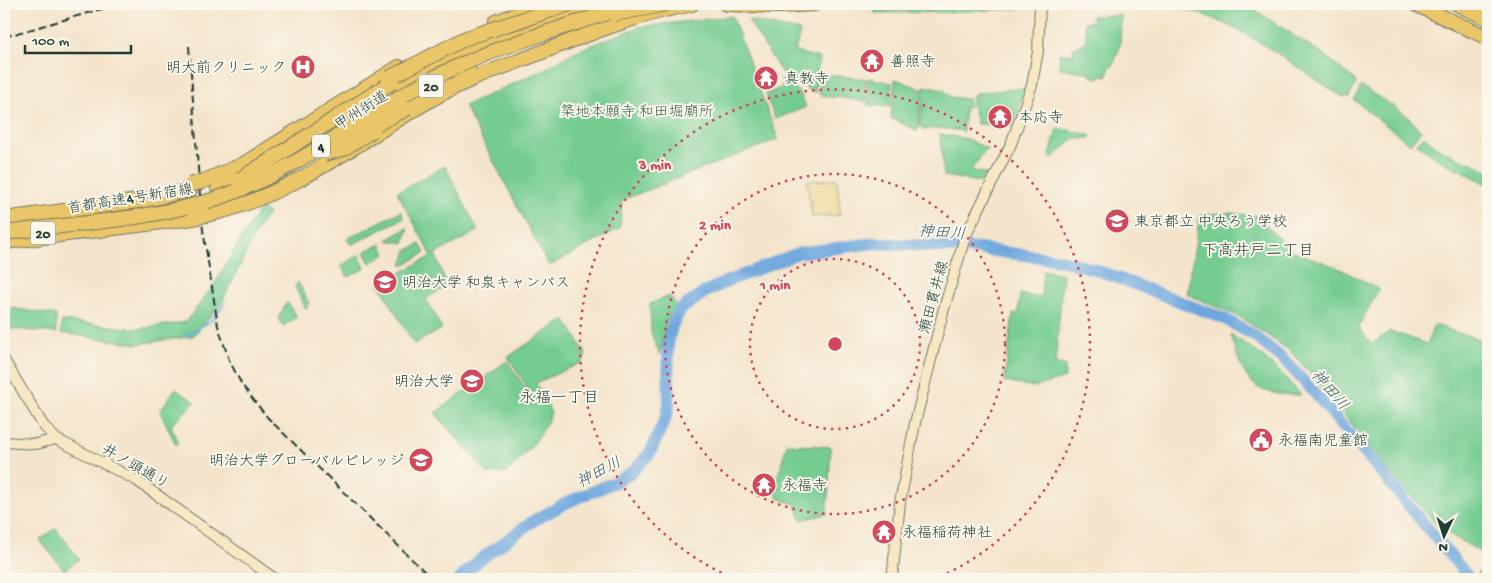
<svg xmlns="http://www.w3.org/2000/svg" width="1492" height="583" viewBox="0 0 1492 583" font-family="'Gochi Hand','Klee One',sans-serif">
<rect width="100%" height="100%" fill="#fbf7ec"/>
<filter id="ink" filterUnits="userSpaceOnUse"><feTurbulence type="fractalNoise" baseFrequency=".02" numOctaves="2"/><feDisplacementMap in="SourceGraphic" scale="10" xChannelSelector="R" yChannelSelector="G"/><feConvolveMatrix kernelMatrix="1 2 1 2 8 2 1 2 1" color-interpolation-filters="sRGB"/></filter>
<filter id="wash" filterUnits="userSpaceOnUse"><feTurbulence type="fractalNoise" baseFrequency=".0096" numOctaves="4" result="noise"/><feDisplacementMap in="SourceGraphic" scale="20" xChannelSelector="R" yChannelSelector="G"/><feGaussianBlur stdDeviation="1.12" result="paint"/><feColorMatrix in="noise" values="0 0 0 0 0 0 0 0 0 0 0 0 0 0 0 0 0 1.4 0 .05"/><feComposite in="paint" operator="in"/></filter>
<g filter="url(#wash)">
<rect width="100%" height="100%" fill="#f4e4cb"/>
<!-- green -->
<g fill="#74cc91" stroke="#4a8462">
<path d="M874 4H1035V7L955 12 875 13Z"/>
<path d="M1160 4H1246L1325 56 1354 79 1356 83 1349 97H1343C1286 61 1229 13 1160 4Z"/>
<path d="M1121 15 1120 46 1113 66H1110L1107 76 1100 75 1099 78 1090 76 1091 73 1060 68 1059 54H1073L1074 47 1081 46 1082 43 1086 42 1085 22H1092V16Z"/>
<path d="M732 16 778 139 622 200 620 228 549 266 464 106 547 68 574 52 639 27Z"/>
<path d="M748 20 800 31 795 52 819 58 815 93 783 75Z"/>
<path d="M821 74 866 79 865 102 834 96 833 98 819 94Z"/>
<path d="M868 78 892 83 890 107 868 105Z"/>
<path d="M895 79 922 89 918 131 891 118Z"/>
<path d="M783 80 800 93 806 107 775 119 766 94 783 87 781 81Z"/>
<path d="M924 86 944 90 951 97 968 99 969 107H965L963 131 938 128 924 130V127H920Z"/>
<path d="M1361 86 1406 115 1421 131 1410 144 1354 100Z"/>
<path d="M1026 88 1013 126 977 124 971 99 975 93Z"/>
<path d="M1057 128 1090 135V138L1072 140 1053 158 1050 156Z"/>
<path d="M940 134 967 139 987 149 971 170 990 175 985 183 944 176Z"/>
<path d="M1424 136 1441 150 1488 170V184L1435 158 1417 144Z"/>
<path d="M445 166 478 231 435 254 447 286 426 299 442 329 414 344 379 284 432 256 397 192Z"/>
<path d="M261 207 268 214 261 223 221 304 193 336 138 344 61 333 62 321 137 329 186 322 211 289Z"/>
<path d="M401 211 404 218 351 245 347 239Z"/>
<path d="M1229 213 1257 216 1290 250 1334 266 1379 289 1358 327 1372 344 1390 331 1427 344 1434 325 1488 342V550L1485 555 1441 529 1386 468 1319 383 1289 350 1240 317 1187 294 1200 215Z"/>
<path d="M408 228 404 243 387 240Z"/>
<path d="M381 244 386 254 370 263 364 252Z"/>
<path d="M420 244 425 253 402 266 407 250Z"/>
<path d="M359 255 365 268 348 277 341 266Z"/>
<path d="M1043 270 1063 274 1055 364 1065 365V378L1035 387 1004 382 1013 314 1018 315 1020 294 1041 298Z"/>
<path d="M298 282 309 303 306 309 295 287Z"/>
<path d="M669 296 676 304 665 324 660 355 651 333 650 304Z"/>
<path d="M287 302 297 317 283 326 278 318Z"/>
<path d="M4 307 56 315V333L4 328Z"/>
<path d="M565 319 586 354 583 362 536 383 551 413C541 438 526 454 506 473L488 474 435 413 507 361 526 389 528 388 508 357Z"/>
<path d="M1231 335C1259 351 1280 371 1301 395 1251 396 1244 381 1231 335Z"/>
<path d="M175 389 195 402 171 426 178 441 176 445 160 411Z"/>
<path d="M787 444 831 447 827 514 801 520 795 504 778 498 774 489Z"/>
<path d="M56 528 79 559 64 570 40 540Z"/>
</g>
<!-- sand -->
<path fill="#eeda9e" stroke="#868c69" d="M837 179 840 215 812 217 807 181Z"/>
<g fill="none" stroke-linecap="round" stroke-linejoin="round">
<!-- stream -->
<path stroke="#6ea7de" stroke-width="2" d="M184 337 212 320 225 303"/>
<!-- river -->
<path stroke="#6ea7de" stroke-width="12" d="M460 579 478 561 533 521 568 502 615 482 633 471 650 453 666 417 669 403 668 343 672 326 681 309 705 292 728 281 798 253 874 243 979 249 1061 260 1097 270 1225 319 1253 335 1283 359 1313 391 1470 579"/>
</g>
</g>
<g filter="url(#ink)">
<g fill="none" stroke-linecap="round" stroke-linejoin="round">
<defs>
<g id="secondary">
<path d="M4 360 43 425 56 439 136 480 275 579"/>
<path d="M4 442 36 444 56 439"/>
<path d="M892 579 900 502 915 423 943 312 965 237 1011 144 1032 85 1038 51 1040 4"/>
<path d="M1482 579 1488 571"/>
</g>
<g id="highway">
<path d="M726 4 779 6 814 4"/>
<path d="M1415 4 1488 38"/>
<path d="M1457 4 1488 19"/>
<path d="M496 22 543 4"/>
<path d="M394 112 427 91 469 71"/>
<path d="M310 142 443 63 492 43 604 4"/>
<path d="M204 181 242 165 399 67"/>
<path d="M218 188 250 175"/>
<path d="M206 215C290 197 359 141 432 99 465 80 501 68 537 54 588 34 638 14 692 4"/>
<path d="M4 219 146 200 190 190"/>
<path d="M4 242 193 218"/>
</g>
</defs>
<!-- secondary casing -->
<use href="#secondary" stroke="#6a7769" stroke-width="12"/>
<!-- highway casing -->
<use href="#highway" stroke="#6a7769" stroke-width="16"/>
<!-- secondary -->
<use href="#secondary" stroke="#f7e8c3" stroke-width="10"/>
<!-- highway -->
<use href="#highway" stroke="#ebc669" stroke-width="14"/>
<!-- rail -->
<g stroke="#1f3d34" stroke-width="2" stroke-dasharray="8 4" stroke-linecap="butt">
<path d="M4 37 119 4"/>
<path d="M189 46 202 223 218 326 229 360 242 385 267 417 432 579"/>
</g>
<defs>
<g id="highway-bridge">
<path d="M614 14 667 4"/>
<path d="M389 78 466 38 570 4"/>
<path d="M363 131 408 108"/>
<path d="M324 154 343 149 373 130"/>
<path d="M239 180 392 82"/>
<path d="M190 185 204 181"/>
<path d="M193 218 206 215"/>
<path d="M4 233C74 223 157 220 224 196 296 170 357 120 424 83 486 49 556 30 622 8"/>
</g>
</defs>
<!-- highway-bridge casing -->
<use href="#highway-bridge" stroke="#6a7769" stroke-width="16" stroke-linecap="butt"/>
<!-- highway-bridge -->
<use href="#highway-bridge" stroke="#ebc669" stroke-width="14"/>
</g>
</g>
<!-- distance rings -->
<g fill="none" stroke="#d1495b" stroke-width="2.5" stroke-dasharray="2.5 5">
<circle cx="835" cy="344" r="85"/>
<circle cx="835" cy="344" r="170"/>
<path d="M735 579A255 255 0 1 1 935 579"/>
</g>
<!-- icons -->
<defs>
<symbol id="temple-disc" viewBox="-11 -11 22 22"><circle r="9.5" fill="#d1495b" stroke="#fbf7ec"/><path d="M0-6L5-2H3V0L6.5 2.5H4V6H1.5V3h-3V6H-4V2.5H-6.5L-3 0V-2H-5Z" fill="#fff"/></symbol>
<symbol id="hospital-disc" viewBox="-11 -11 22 22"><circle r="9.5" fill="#d1495b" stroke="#fbf7ec"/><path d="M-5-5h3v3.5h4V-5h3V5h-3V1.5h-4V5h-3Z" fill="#fff"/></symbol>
<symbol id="school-disc" viewBox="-11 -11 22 22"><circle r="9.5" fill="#d1495b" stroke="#fbf7ec"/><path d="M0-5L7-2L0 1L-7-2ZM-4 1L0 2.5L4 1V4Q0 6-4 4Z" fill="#fff"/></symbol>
<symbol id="university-disc" viewBox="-11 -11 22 22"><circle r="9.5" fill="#d1495b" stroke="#fbf7ec"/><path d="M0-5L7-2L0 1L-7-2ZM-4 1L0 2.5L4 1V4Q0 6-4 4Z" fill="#fff"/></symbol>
<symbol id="civic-disc" viewBox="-11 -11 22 22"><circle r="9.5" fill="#d1495b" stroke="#fbf7ec"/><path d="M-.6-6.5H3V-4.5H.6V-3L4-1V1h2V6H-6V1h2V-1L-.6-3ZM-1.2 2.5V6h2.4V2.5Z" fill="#fff"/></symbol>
</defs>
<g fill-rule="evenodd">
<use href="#temple-disc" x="858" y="47" width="28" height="28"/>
<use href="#hospital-disc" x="289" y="53" width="28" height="28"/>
<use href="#temple-disc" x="752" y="64" width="28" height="28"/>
<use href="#temple-disc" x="986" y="103" width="28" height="28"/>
<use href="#school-disc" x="1103" y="207" width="28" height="28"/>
<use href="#university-disc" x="371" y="268" width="28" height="28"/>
<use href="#university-disc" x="458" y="367" width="28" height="28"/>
<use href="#civic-disc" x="1247" y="426" width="28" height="28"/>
<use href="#university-disc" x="407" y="446" width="28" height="28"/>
<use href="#temple-disc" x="750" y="471" width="28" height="28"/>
<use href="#temple-disc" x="870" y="518" width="28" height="28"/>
</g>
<g text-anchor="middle" stroke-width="4" stroke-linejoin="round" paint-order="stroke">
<!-- shield labels -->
<g fill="#fbf7ec" stroke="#61756b" stroke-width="1">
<rect x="418.5" y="74.5" width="25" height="23" rx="4"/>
<rect x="312" y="134.5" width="18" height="23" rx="4"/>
<rect x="30.5" y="221.5" width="25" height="23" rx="4"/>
</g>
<g font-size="14" font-weight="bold" fill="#1f3d34">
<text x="431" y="91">20</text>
<text x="321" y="151">4</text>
<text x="43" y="238">20</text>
</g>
<!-- poi labels -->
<g font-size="15" fill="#1f3d34" stroke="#fbf7ec" text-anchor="start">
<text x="890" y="66">善照寺</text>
<text x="286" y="72" text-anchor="end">明大前クリニック</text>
<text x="784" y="83">真教寺</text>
<text x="1018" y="122">本応寺</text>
<text x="1134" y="226">東京都立 中央ろう学校</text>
<text x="402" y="287">明治大学 和泉キャンパス</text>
<text x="454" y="386" text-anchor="end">明治大学</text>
<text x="1278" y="445">永福南児童館</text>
<text x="404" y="465" text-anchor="end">明治大学グローバルビレッジ</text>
<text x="782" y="490">永福寺</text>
<text x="902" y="537">永福稲荷神社</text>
</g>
<!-- street labels -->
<g font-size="15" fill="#1f3d34" stroke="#fbf7ec">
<text transform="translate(361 110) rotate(-33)" y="5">甲州街道</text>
<text transform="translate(130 198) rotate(-9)" y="5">首都高速4号新宿線</text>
<text transform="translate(933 297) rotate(-75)" y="5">瀬田貫井線</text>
<text transform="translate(136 466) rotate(30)" y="5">井ノ頭通り</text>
</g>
<!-- park labels -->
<g font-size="15" fill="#34614b" stroke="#fbf7ec">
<text x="637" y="116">築地本願寺 和田堀廟所</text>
</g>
<!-- water labels -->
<g font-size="16" font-style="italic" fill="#375d67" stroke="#fbf7ec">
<text transform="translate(942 231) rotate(4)" y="6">神田川</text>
<text transform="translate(1331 389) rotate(49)" y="6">神田川</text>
<text transform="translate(598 471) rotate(-28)" y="6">神田川</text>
</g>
<!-- neighbourhood labels -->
<g font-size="16" fill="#1f3d34" stroke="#fbf7ec">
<text x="1258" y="255">下高井戸二丁目</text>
<text x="559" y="402">永福一丁目</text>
</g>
</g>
<circle cx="835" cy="344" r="8" fill="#d1495b" stroke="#fbf7ec" stroke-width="2.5"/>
<g font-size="15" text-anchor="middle" font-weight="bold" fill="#d1495b" stroke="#fbf7ec" stroke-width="4" stroke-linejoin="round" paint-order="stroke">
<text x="655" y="169">3 min</text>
<text x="715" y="229">2 min</text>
<text x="775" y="289">1 min</text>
</g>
<!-- margin -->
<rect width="1492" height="583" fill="none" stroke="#fbf7ec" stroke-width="20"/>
<!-- north arrow -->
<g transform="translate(1444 536) rotate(184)" stroke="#fbf7ec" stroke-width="4" paint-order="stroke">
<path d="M0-4L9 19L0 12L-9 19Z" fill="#1f3d34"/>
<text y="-8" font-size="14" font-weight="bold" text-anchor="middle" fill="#1f3d34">N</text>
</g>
<!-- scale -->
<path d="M25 45v8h106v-8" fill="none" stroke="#1f3d34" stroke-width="2.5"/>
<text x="32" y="45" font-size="15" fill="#1f3d34" stroke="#fbf7ec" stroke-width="4" paint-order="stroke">100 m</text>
</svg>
